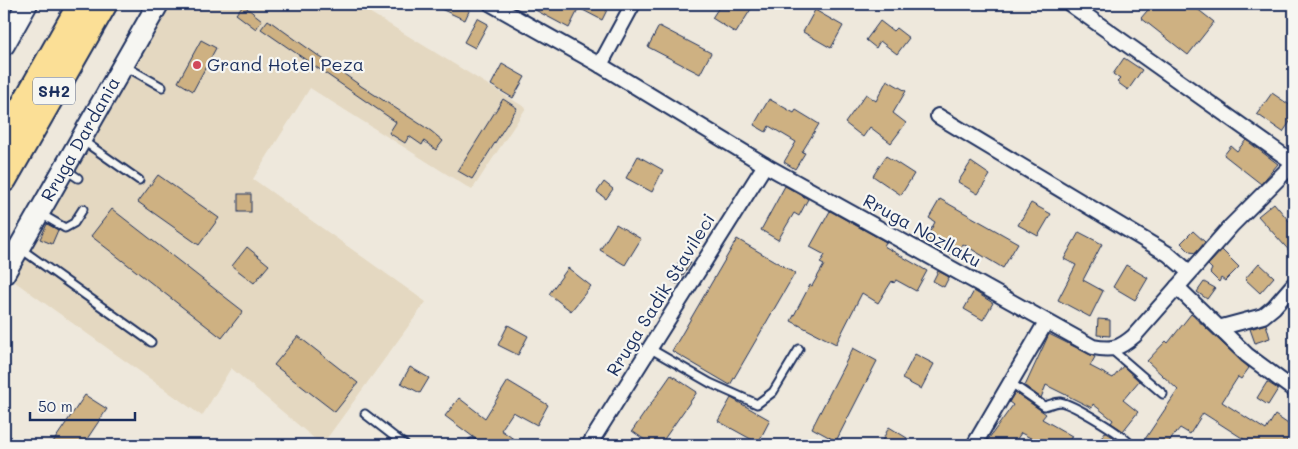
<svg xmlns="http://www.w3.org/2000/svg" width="1298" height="449" viewBox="0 0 1298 449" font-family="Mali,sans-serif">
<rect width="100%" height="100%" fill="#eee8dc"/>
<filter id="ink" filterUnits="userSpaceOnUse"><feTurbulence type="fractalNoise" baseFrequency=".02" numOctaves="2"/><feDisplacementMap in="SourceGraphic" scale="10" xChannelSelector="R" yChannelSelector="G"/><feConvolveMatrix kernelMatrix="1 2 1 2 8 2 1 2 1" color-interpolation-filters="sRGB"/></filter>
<g filter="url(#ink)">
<!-- built -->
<path fill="#e4d8c1" d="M158 4H356L526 108 472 190 310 88 253 179 426 302 322 445 231 368 202 416 4 274Z"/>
<!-- building -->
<g fill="#ceb182" stroke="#1b2f5e">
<path d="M430 4H459L470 9 465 20Z"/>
<path d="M524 4H610L602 20 579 8 569 28Z"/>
<path d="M721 4H743L751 9 736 33 712 18Z"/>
<path d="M1153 4H1191L1214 22 1188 55 1141 18Z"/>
<path d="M243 5 262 20 256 29 236 14Z"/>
<path d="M815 10 843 26 831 48 803 32Z"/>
<path d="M477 18 488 24 475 48 464 42Z"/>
<path d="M268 20 361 86 431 131 443 141 436 150 424 141 422 145 409 136 405 143 389 133 396 122 261 29Z"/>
<path d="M880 21 893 31 896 28 909 38 897 54 880 41 876 48 866 40Z"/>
<path d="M659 26 711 53 700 74 648 47Z"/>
<path d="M201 40 216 48 193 91 178 82Z"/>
<path d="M1124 58 1142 70 1128 90 1117 82 1120 79 1113 74Z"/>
<path d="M502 64 525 77 513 98 491 85Z"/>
<path d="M887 80 906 91 893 113 906 123 891 143 870 127 863 137 845 123 866 94 876 101Z"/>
<path d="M1272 93 1294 108V116L1283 132 1257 114Z"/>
<path d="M503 99 517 108 472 179 458 171Z"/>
<path d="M769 99 794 113 796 110 819 124 802 152 805 153 795 169 784 162 796 142 769 126 766 132 754 125Z"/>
<path d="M1246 140 1278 164 1261 184 1224 155 1231 146 1237 151Z"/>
<path d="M638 156 663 170 652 192 626 178Z"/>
<path d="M886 156 914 174 901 195 873 176Z"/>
<path d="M971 162 990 175 978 194 958 182Z"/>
<path d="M158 175 219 218 199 245 138 202Z"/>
<path d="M604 182 613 189 606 199 597 192Z"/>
<path d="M785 186 808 199 799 216 794 213 778 240 761 230Z"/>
<rect x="238" y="194" width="13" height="18"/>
<path d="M940 199 1018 243 1003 268 963 244 955 256 926 239 935 222 929 218Z"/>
<path d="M1031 203 1051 214 1038 236 1018 225Z"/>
<path d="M1274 203 1294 227V256L1258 216Z"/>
<path d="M112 209 243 311 222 338 91 236Z"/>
<path d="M830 211 886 242 884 246 927 271 916 291 896 280 894 283 892 281 878 303 862 293 836 344 791 321 810 285 812 286 824 265 820 263 825 255 810 247Z"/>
<path d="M47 224 58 230 52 244 40 239Z"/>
<path d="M616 224 641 239 625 265 600 250Z"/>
<path d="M1193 231 1205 242 1196 253 1190 252 1181 243Z"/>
<path d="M1079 232 1102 244 1083 280 1103 291 1090 317 1058 300 1076 265 1064 259Z"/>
<path d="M737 239 795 273 730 385 672 351Z"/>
<path d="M247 247 269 265 254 283 232 266Z"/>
<path d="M1222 250 1239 267 1225 281 1221 278 1219 282 1210 273 1212 269 1208 265Z"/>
<path d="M682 257 691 263 677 284 668 278Z"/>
<path d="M1259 263 1274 277 1260 293 1245 279Z"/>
<path d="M1126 265 1148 278 1135 300 1113 287Z"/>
<path d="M568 268 591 286 571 311 549 294Z"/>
<path d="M938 271 949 277 944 287 933 281Z"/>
<path d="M1204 282 1215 288 1207 299 1197 292Z"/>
<path d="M974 291 993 303 983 320 964 309Z"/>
<path d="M1191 314 1249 368 1241 379 1238 377 1222 402 1266 430 1275 415 1294 428 1285 445H1253L1203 413 1190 434 1180 428 1166 445H1141L1178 390 1147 361 1166 341 1168 343Z"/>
<path d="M1098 319 1110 320V336L1097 335Z"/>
<path d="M1266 324 1270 338 1255 343 1250 329Z"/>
<path d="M508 325 528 336 518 355 498 345Z"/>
<path d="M1049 334 1095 357 1090 366 1113 378 1123 366 1139 381 1123 400 1138 412 1123 431 1111 423 1113 420 1093 404 1092 408 1046 385 1041 398 1025 386Z"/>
<path d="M298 336 358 383 335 412 274 365Z"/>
<path d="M853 348 877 361 836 441 812 428Z"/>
<path d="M915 354 934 364 921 389 902 379Z"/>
<path d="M410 367 429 378 420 393 401 383Z"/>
<path d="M671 375 697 392 660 445H652L632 431Z"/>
<path d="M508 381 548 405 537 425 513 412 501 430 522 445H484L445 416 459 398 485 418Z"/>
<path d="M1267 382 1278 389 1268 405 1257 398Z"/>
<path d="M1015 392 1046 414 1042 419 1072 436 1066 445H1044L1021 433 1013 445H984L1013 405 1009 402Z"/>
<path d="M85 395 107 409 83 445H51Z"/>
<path d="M731 398 770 420 758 443 718 421Z"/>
<path d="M889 427 907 438 903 445H880Z"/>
<path d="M1105 432 1116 439 1110 445H1097Z"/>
</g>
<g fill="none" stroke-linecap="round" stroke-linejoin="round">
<defs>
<g id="service">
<path d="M125 66 162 87"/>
<path d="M82 140 139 180"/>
<path d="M66 170 78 178"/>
<path d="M41 214 65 228 74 223 83 209"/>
<path d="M21 249 151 342"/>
<path d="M649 348 710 383 757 404 773 392 799 349"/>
<path d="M1112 350 1163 394"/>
<path d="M1011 383 1044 406C1049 405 1056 402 1060 402 1073 404 1124 435 1131 445"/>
<path d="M365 414 405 445"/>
<path d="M472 443 475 445"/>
</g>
<g id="minor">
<path d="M491 4 600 65 765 165 1093 347C1112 351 1120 348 1134 336L1231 226 1294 163"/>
<path d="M1070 4 1294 163"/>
<path d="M600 65 633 4"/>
<path d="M938 116 1168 254 1189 272"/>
<path d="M1177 287 1247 355 1294 390"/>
<path d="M1222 327 1263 316 1274 307 1294 284"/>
<path d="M589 445 765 165"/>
<path d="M974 445 1046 322"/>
</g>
<g id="secondary">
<path d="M4 45 27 4"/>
<path id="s1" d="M4 274 158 4"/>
</g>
<g id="motorway">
<path d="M4 140 81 4"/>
<path d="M4 179 104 4"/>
</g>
</defs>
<!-- service casing -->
<use href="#service" stroke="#1b2f5e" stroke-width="11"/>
<!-- minor casing -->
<use href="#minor" stroke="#1b2f5e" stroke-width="18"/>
<!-- secondary casing -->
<use href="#secondary" stroke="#1b2f5e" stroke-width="24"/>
<!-- motorway casing -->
<use href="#motorway" stroke="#1b2f5e" stroke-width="29"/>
<!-- service -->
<use href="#service" stroke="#f6f6f2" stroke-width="7"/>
<!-- minor -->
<use href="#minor" stroke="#f6f6f2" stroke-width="14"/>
<!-- secondary -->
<use href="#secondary" stroke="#f6f6f2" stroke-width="20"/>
<!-- motorway -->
<use href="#motorway" stroke="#fbdf96" stroke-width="25"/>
</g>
</g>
<!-- markers -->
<circle fill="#d1495b" stroke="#f6f6f2" stroke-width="2" cx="197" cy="65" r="5"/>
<g text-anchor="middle" stroke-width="4.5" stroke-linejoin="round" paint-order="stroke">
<!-- shield labels -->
<rect fill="#f6f6f2" stroke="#5d6b8a" stroke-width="1" x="33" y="77.5" width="42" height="27" rx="4"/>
<g font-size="16" font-weight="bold" fill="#1b2f5e">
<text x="54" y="97">SH2</text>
</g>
<!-- poi labels -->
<g font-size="18" fill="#1b2f5e" stroke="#f6f6f2" text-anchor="start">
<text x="207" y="71">Grand Hotel Peza</text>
</g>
<!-- street labels -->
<g font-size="18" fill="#1b2f5e" stroke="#f6f6f2">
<text dy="6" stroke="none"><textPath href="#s1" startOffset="155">Rruga Dardania</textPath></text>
<text transform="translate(922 231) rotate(29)" y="6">Rruga Nozllaku</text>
<text transform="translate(661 295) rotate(-58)" y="6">Rruga Sadik Stavileci</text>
</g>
</g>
<!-- margin -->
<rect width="1298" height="449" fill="none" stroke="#f6f6f2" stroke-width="20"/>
<rect x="10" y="10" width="1278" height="429" fill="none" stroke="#1b2f5e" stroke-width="2" filter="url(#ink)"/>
<!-- scale -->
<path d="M30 412v8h105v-8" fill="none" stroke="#1b2f5e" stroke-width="2.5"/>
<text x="38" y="412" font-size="15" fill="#1b2f5e" stroke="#f6f6f2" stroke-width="4" paint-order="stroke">50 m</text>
</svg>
